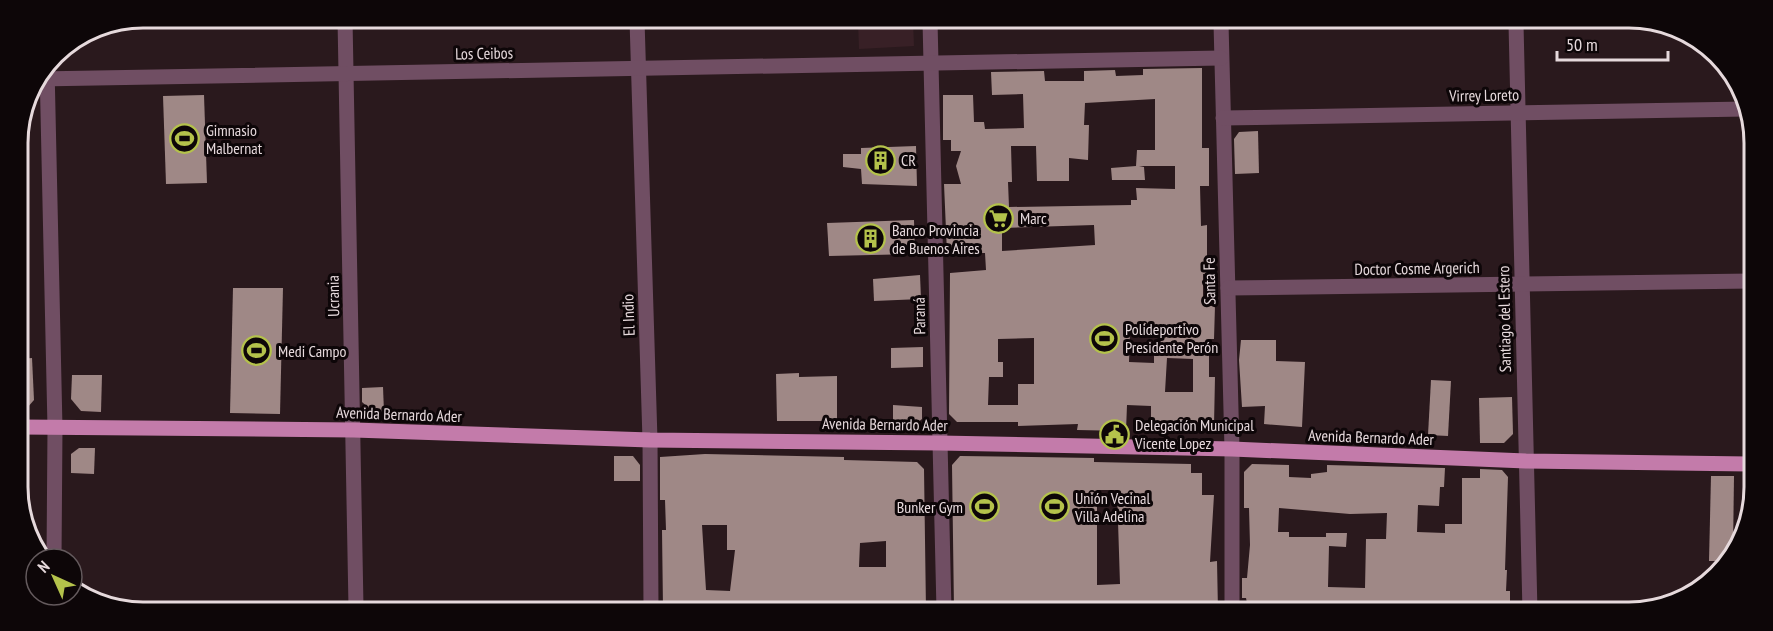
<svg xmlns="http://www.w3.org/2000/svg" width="1773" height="631" viewBox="0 0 1773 631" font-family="'PT Sans Narrow',sans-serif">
<rect width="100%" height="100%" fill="#2a191d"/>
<!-- built -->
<path fill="#382026" d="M913 21 914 46 859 49 858 22Z"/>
<!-- building -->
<g fill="#9f8886" fill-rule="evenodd">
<path d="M1202 68V148H1209V186H1200L1201 226 1207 225V274H1203V306H1215L1214 339H1209V377H1215L1214 425 1208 429 1168 428V423L1151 420V406L1127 405 1126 431 1077 430 1078 424 1018 426V422H957L949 414 950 273 986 270 985 253H947L944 184H961L956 166 961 151H951V140H943V95H973L974 122H984L985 129 1024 128 1023 94 992 95 991 72 1044 71 1045 81H1084V71L1115 70 1116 76 1143 75V69ZM1155 99V150H1137L1136 166 1111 168 1112 180H1145L1144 167 1139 166H1175V189L1136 188 1137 200H1131V205L1009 207 1008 182H1012L1011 146H1036L1037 181H1069V158L1088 160 1089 125H1084L1085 103ZM1094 225 1095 245 1002 251V228ZM1130 332H1159L1157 355H1154V363L1129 362ZM1034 338V384H1018V405H988L989 377H1003V362H998V339ZM1167 358 1193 359V392H1165Z"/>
<path d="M204 95 207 183 166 184 163 96Z"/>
<path d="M1258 131 1259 173 1235 174 1234 139 1239 132Z"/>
<path d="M916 146 917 186 862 184 861 169 843 167V154H861V148Z"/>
<path d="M914 220 915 254 829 256 827 223Z"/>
<path d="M920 275 921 299 874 301 873 279Z"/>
<path d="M233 288H283L280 414 230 413Z"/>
<path d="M1241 340H1276V361L1305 362 1302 427 1264 424 1265 406 1242 407 1239 360Z"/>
<path d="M923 347V367L891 368V348Z"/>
<path d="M32 358 34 400 20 416V359Z"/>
<path d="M799 373V377L837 376V421H777L776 374Z"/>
<path d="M72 375H102L101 412 81 411 71 399Z"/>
<path d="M1431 380 1451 381 1448 436 1428 435Z"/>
<path d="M383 387 384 412H373L362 402V388Z"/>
<path d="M1512 397 1513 434 1504 443H1480L1479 398Z"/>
<path d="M893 405 922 407V419L917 423H893Z"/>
<path d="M79 448H95L94 474 71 473V454Z"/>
<path d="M705 454 844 457V460L917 462 924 469 926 610 663 609 662 530H666L665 500H660V457ZM702 525H727V550H735L730 591 706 590ZM886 541V567H859L860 543Z"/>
<path d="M614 456H633L640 465V481H614Z"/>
<path d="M960 456 1094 458V462L1191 464V473H1202V495H1214L1210 562 1217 561 1218 611 954 610 952 465ZM1097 490H1117L1120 584 1097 585Z"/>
<path d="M1252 464 1289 465V477L1311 478V474L1327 472V465L1445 468 1444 487H1440L1439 506 1418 505 1417 532 1445 533V524H1462V478H1480V469L1502 470 1508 477 1505 570H1507L1506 591H1510V609L1507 612 1287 611 1248 608 1246 598H1242V578H1247L1250 545 1249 508H1244V472ZM1279 508 1350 514 1387 513 1386 539H1366L1365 588 1328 587 1329 546 1346 547 1347 533H1326V537H1289V532H1278Z"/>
<path d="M1711 476H1734L1733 550 1725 561H1709Z"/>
</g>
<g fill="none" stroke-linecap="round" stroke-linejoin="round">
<!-- minor -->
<g stroke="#704e63" stroke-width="15">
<path d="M345 19 356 607"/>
<path d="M637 20 650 440 651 609"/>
<path d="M930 21 944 610"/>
<path d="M1221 23 1232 449V611"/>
<path d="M1516 24 1530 612"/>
<path d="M47 67 55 428 54 559"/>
<path d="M38 79 1221 58"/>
<path d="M1223 118 1746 109"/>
<path d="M1228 288 1752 281"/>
</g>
<!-- major -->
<path stroke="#c37baa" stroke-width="15" d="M20 427 354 430 650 440 940 443 1232 449 1526 461 1749 464"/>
</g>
<!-- icons -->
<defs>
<symbol id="stadium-ring" viewBox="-11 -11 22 22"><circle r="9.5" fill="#0d0608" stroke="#b4c24b" stroke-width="1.5"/><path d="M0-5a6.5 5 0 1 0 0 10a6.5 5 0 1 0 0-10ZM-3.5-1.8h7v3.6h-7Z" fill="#b4c24b"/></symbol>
<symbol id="building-ring" viewBox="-11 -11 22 22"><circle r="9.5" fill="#0d0608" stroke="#b4c24b" stroke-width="1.5"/><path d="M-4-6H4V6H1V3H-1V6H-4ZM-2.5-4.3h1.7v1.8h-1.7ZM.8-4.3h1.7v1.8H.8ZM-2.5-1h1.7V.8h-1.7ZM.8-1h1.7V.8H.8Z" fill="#b4c24b"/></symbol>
<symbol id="supermarket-ring" viewBox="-11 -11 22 22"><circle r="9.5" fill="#0d0608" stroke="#b4c24b" stroke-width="1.5"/><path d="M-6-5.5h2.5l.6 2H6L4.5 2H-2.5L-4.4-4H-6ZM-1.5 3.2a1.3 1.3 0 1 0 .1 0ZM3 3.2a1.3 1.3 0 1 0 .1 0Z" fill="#b4c24b"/></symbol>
<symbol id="civic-ring" viewBox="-11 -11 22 22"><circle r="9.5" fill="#0d0608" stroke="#b4c24b" stroke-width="1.5"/><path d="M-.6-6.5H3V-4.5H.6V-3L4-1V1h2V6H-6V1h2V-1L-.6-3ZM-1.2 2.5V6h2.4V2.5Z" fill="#b4c24b"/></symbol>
</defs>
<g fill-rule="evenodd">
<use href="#stadium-ring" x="168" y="122" width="33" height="33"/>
<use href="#building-ring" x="864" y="144" width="33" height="33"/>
<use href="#supermarket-ring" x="982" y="202" width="33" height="33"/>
<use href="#building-ring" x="854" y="222" width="33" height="33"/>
<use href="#stadium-ring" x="1088" y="322" width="33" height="33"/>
<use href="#stadium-ring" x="240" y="334" width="33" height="33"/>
<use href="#civic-ring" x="1098" y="418" width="33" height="33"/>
<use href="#stadium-ring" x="968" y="490" width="33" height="33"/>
<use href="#stadium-ring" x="1038" y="490" width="33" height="33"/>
</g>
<g text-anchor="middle" stroke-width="6" stroke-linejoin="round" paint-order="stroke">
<!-- street labels -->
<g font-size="16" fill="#e6d9dc" stroke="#0d0608">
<text transform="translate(484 53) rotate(-1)" y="6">Los Ceibos</text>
<text transform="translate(1484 95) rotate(-1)" y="6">Virrey Loreto</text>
<text transform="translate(1417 268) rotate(-1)" y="6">Doctor Cosme Argerich</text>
<text transform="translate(1209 281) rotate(-91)" y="6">Santa Fe</text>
<text transform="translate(333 296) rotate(-91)" y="6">Ucrania</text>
<text transform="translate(628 315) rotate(-92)" y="6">El Indio</text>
<text transform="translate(919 316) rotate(-91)" y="6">Paraná</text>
<text transform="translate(1504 319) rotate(-91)" y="6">Santiago del Estero</text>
<text transform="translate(399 414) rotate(2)" y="6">Avenida Bernardo Ader</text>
<text transform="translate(885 424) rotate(1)" y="6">Avenida Bernardo Ader</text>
<text transform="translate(1371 437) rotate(2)" y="6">Avenida Bernardo Ader</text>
</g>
<!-- poi labels -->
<g font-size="16" fill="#e6d9dc" stroke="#0d0608" text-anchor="start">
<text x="206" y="136">Gimnasio<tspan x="206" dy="18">Malbernat</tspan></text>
<text x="901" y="166">CR</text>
<text x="1020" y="224">Marc</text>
<text x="892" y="236">Banco Provincia<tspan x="892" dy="18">de Buenos Aires</tspan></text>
<text x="1125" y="335">Polideportivo<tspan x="1125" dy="18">Presidente Perón</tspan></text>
<text x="278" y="357">Medi Campo</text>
<text x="1135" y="431">Delegación Municipal<tspan x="1135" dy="18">Vicente Lopez</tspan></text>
<text x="1075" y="504">Unión Vecinal<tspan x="1075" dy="18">Villa Adelina</tspan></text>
<text x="963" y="513" text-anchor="end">Bunker Gym</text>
</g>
</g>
<!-- crop -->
<path d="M0 0H1773V631H0ZM143 28H1629A115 115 0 0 1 1744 143V487A115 115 0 0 1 1629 602H143A115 115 0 0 1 28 487V143A115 115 0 0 1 143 28Z" fill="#0d0608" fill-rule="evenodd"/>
<path fill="none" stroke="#e6d9dc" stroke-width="3" d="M143 28H1629A115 115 0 0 1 1744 143V487A115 115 0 0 1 1629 602H143A115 115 0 0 1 28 487V143A115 115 0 0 1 143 28Z"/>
<!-- north arrow -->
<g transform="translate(54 577) rotate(315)"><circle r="28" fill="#0d0608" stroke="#645a5d" stroke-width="1.5"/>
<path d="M0-4.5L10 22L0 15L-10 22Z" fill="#b4c24b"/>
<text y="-9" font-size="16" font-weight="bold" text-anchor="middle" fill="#e6d9dc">N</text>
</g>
<!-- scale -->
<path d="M1557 51v9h111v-9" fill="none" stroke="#e6d9dc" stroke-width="3"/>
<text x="1566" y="51" font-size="18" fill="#e6d9dc" stroke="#0d0608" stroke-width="4.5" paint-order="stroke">50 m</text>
</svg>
